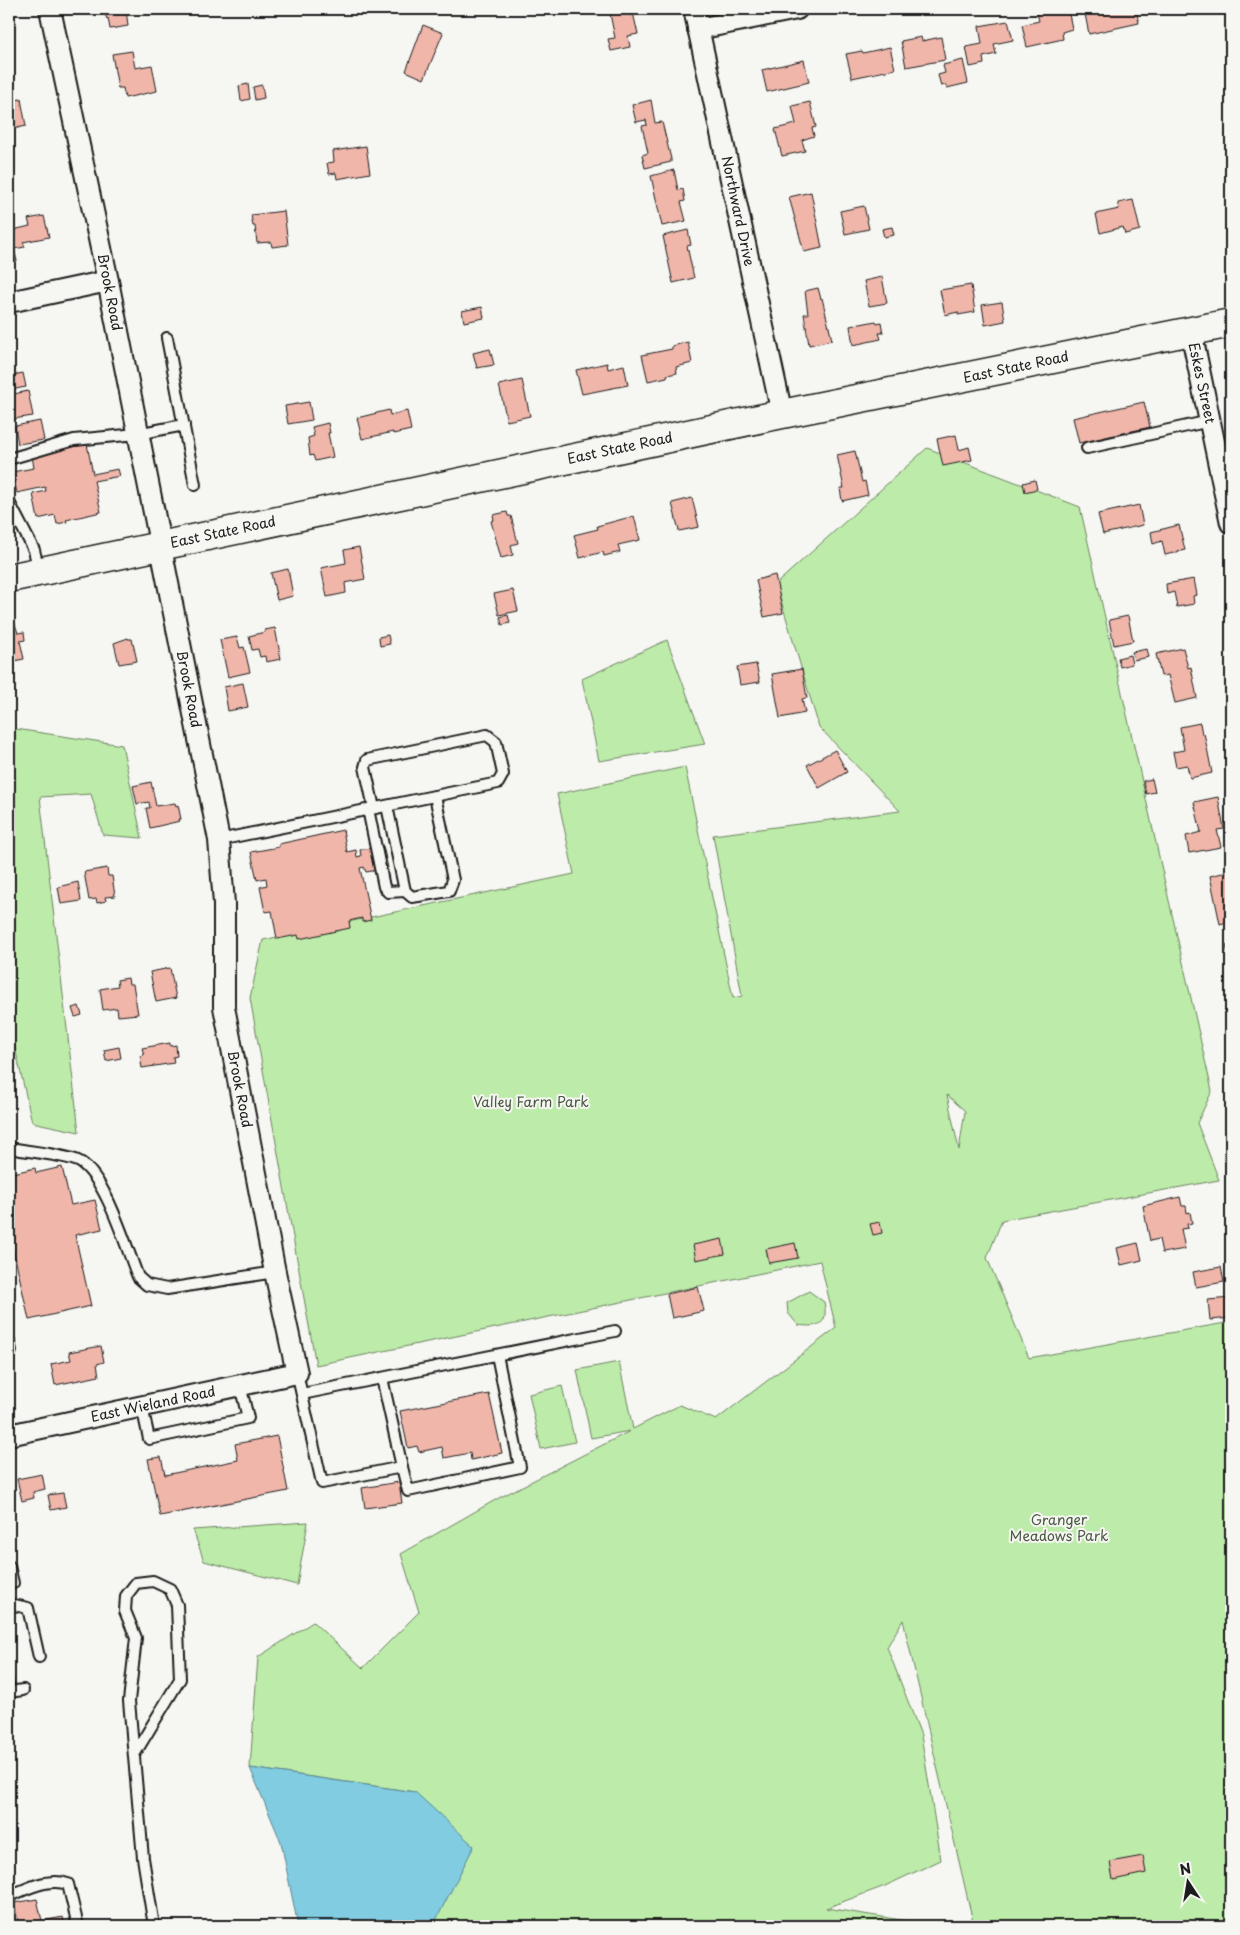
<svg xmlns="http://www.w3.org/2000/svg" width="1240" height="1935" viewBox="0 0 1240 1935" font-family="'Playpen Sans',sans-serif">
<rect width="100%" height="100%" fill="#f6f6f2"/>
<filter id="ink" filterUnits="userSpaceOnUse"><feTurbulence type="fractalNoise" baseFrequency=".02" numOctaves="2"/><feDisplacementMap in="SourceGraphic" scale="10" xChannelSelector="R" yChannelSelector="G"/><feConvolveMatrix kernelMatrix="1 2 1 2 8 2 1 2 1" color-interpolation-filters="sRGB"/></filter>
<g filter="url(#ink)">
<!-- green -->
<g fill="#bdeba9" stroke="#6c8462" fill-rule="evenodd">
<path d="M927 448 1080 507 1212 1091 1197 1123 1219 1180 1002 1220 987 1258 1029 1358 1231 1322V1926H974L903 1620 887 1647 921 1735 941 1860 885 1886 826 1908 939 1926H436L415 1792 250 1768 258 1657 313 1622 363 1668 419 1612 401 1554 497 1499 630 1431 591 1438 577 1370 619 1362 633 1429 680 1405 716 1420 836 1328 820 1261 316 1365 250 998 263 940 574 874 557 794 685 767 733 998 742 996 713 835 900 811 819 727 776 584ZM947 1095 965 1111 959 1150Z"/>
<path d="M667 640 705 744 599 761 582 679Z"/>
<path d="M9 728 122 745 142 838 103 835 91 794 40 797 79 1132 32 1122 9 1021Z"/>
<path d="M809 1291 824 1302C829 1325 818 1328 798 1325L788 1313 787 1303Z"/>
<path d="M562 1386 575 1442 541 1449 529 1394Z"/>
<path d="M308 1522 297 1585 204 1561 193 1530Z"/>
</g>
<!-- water -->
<path fill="#81cce1" stroke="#598692" d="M250 1768 415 1792 474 1846 436 1920V1926H298L281 1842Z"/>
<!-- building -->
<g fill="#f0b6aa" stroke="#1c1c1c">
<path d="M103 9H126L128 26 110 29 108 18 107 19Z"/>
<path d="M609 9H636L637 12 633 13 638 34 628 36 630 47 611 51 608 39 615 38Z"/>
<path d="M1054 9 1055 11 1068 9 1072 29 1062 32 1063 39 1027 47 1022 25 1039 21 1037 13Z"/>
<path d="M1084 9H1136L1139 23 1089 34Z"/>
<path d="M1008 21 1013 40 994 44 996 54 983 57 984 64 970 67 966 47 982 44 979 26Z"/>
<path d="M423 25 443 33 424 79 406 71Z"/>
<path d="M921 37 922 41 941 37 945 60 906 67 901 41Z"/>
<path d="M890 47 895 69 852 78 846 54 862 51 863 53Z"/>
<path d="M132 51 135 68 152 65 157 91 125 98 123 88H118L112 54Z"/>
<path d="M804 60 809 82 767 92 762 70Z"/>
<path d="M963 60 968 83 947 88 946 85 941 86 938 75 945 73 943 65Z"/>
<path d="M9 83H11L15 100 21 99 26 126 9 130Z"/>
<path d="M248 84 250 99 241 101 239 86Z"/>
<path d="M262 85 264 98 255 100 253 87Z"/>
<path d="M651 100 655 123 662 122 671 159V162L645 168 642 155 648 153 642 126 647 125 646 120 636 122 632 105Z"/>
<path d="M810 102 816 127 812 128 814 136 802 140 805 151 782 156 775 129 796 124 792 106Z"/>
<path d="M366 146 370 173 337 179 336 173 329 174 327 163 334 162 333 151Z"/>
<path d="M674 170 678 190 683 189 685 201 681 202 686 221 662 226 651 176Z"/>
<path d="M811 192 822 248 804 252 789 197Z"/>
<path d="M1133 200 1140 230 1125 234 1123 227 1100 233 1096 214 1119 209 1118 203Z"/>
<path d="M864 206 869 229 845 234 840 211Z"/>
<path d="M284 211 288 245 272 247 271 242 257 243 255 226H253L251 215Z"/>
<path d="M44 216 49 237 23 242 25 247 14 249 17 261 9 262V231L30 226 28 219Z"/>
<path d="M892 227 894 235 884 237 882 229Z"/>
<path d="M688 230 691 245 687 246 694 278 673 283 663 236Z"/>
<path d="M882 277 887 303 869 306 864 281Z"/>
<path d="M971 285 975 312 958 315V312L945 315 940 290Z"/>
<path d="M818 288 821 299 822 298 832 340 809 345 804 314H808L805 291Z"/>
<path d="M1002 302 1005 321 985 325 982 305Z"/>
<path d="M482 307 484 318 464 322 462 311Z"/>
<path d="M876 321 877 323 881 322 883 333H879L881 339 853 345 850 326Z"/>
<path d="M688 342 692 363 676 367 677 373 667 375V377L648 381 642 355 672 349V346Z"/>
<path d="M490 349 494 365 477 368 473 353Z"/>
<path d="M607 363 608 369 624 365 628 385 582 394 576 370Z"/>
<path d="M23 373 26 387 10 390 9 376Z"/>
<path d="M522 380 530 416 507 421 499 385Z"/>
<path d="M28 391 33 416 13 419 9 395Z"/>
<path d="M309 402 312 420 288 424 285 406Z"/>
<path d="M1144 402 1150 427 1079 443 1073 418Z"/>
<path d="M389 410 390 415 407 411 411 430 393 434V432L362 439 357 418Z"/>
<path d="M40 421 44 440 18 444 15 426Z"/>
<path d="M328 423 330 433H328L333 457 315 461 313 455 310 456 308 438 314 436 312 427Z"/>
<path d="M956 435 959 450 969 447 972 460 943 466 937 439Z"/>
<path d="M87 444 93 474 118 469 120 476 94 481 101 512 66 520 67 522 57 524 55 515 38 519 33 494 46 491 45 487 17 493 12 472 34 468 32 456Z"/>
<path d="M855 451 862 482 865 481 868 495 842 501 840 488H844L837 455Z"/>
<path d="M1035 480 1037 489 1025 492 1023 483Z"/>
<path d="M692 498 699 527 679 531 672 503Z"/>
<path d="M1139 505 1143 525 1103 534 1098 514Z"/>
<path d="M507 512 508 516H511L518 543 511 545 513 555 501 558 491 521 494 520 493 515Z"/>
<path d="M634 516 640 540 618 545 620 552 604 556 603 552 580 558 574 535 598 529 597 526Z"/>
<path d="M1179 525 1185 550 1165 555 1162 541 1153 544 1151 532Z"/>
<path d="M359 547 365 579 345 583 346 593 327 597 321 568 346 563 344 550Z"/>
<path d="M288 569 293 596 277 600 271 573Z"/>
<path d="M775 575 783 613 764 617 756 580Z"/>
<path d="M1194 579 1197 595 1193 596 1194 604 1177 607 1174 592 1167 594 1166 584Z"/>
<path d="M513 590 518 611 499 615 494 594Z"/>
<path d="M508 615 510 623 502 625 500 617Z"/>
<path d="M1128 616 1133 641 1114 645 1109 620Z"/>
<path d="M14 621 18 633 24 632 25 640 20 641 24 659 9 662V623Z"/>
<path d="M275 628 281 659 266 662 265 656 260 657 258 649 252 650 249 636 265 632V630Z"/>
<path d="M388 635 390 644 380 646 379 637Z"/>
<path d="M237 637 240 648 244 647 250 672 228 677 220 640Z"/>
<path d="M128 638V639H132L137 661 119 664 114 643Z"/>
<path d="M1183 648 1188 668 1191 667 1197 698 1175 703 1168 675 1161 676 1156 654Z"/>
<path d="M1147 649 1149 657 1134 660 1132 652Z"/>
<path d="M1130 655 1132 664 1120 667 1118 658Z"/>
<path d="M756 664 760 682 740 685 737 667Z"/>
<path d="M802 669 807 698 802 699 805 713 780 718 772 674Z"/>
<path d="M243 683 248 707 228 711 224 687Z"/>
<path d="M1200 723 1202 734 1204 733 1212 773 1190 778 1187 765 1176 767 1173 752 1184 750 1180 727Z"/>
<path d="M835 750 847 772 819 788 807 765Z"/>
<path d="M1152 779 1155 792 1146 794 1143 781Z"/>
<path d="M151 782 156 806 175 803 176 806 178 805 181 819H179L180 821 150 828 146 808H150L149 802 137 804 133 786Z"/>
<path d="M1218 797 1224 829 1217 830 1221 847 1189 853 1186 836 1201 832 1194 802Z"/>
<path d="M343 830 347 852 356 850 357 857 361 856 360 850 383 846 388 868 366 872 364 867 360 868 371 920 362 922V918L349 921 350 928 299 939 298 935 277 939 272 911 265 912 260 887 267 885 266 878 257 880 251 852 279 847V844Z"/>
<path d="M107 868 108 876H112L115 896 105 897 106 901 97 903 96 899 89 900 84 872Z"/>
<path d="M1231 871V921L1220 924 1210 876Z"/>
<path d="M78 882 81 901 61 904 58 887Z"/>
<path d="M1231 944V969L1226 945Z"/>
<path d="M170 968 176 998 156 1002 150 972Z"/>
<path d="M128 978 129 984H133L138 1014 118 1016 117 1008 103 1010 100 989 118 986 117 980Z"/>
<path d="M79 1006 82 1015 75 1017 72 1008Z"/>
<path d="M170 1043V1046L176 1045 177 1056 173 1057 174 1063 142 1068 140 1056 144 1055 142 1048Z"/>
<path d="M119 1047 121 1058 106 1061 104 1050Z"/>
<path d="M62 1167 71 1205 95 1200 102 1229 75 1235 91 1306 29 1320 9 1230V1174L35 1168 36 1173Z"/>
<path d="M1180 1197 1182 1206H1186L1187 1213 1190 1212 1192 1223 1187 1224 1188 1228 1181 1229 1185 1249 1162 1253 1159 1239 1150 1241 1143 1206Z"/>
<path d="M880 1222 882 1233 873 1235 870 1224Z"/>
<path d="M722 1239 725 1254 696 1260 693 1245Z"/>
<path d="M795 1243 798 1258 769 1263 766 1249Z"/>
<path d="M1138 1243 1142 1260 1121 1265 1117 1248Z"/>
<path d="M1221 1267 1224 1282 1196 1287 1193 1272Z"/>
<path d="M698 1287 704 1311 672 1318 667 1294Z"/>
<path d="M1231 1298V1318L1210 1320 1208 1300Z"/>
<path d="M101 1346 104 1362 97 1364 99 1376 55 1385 51 1364 71 1360 69 1352Z"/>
<path d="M489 1394 502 1453 471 1460 470 1453 444 1458 442 1447 419 1452 417 1446 408 1448 400 1411Z"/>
<path d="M277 1436 288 1491 160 1516 148 1459 161 1457 165 1475 238 1460 235 1444Z"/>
<path d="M42 1474 45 1489 33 1492 34 1498 22 1501 17 1479Z"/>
<path d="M399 1482 402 1503 365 1508 362 1488Z"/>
<path d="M63 1493 66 1507 51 1510 48 1495Z"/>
<path d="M9 1655 15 1687 9 1688Z"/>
<path d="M1143 1856 1146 1873 1113 1880 1110 1862Z"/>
<path d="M37 1899 42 1921 63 1917 65 1926H19L14 1903Z"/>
</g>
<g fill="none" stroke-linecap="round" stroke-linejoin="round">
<defs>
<g id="lane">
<path d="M167 338 195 485"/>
<path d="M1087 448 1210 421"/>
<path d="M9 459 74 440 137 434 184 425"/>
<path d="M9 502 34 550 39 571"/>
<path d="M387 806 405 891 412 897 449 891 453 880 435 796"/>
<path d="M368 809 384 887 388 892 405 891"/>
<path d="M219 840 498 783 503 774 496 742 487 735 367 760 365 767 374 808"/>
<path d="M9 1148C25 1151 68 1155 80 1162 106 1178 126 1247 138 1277L147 1285 167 1289 275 1272"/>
<path d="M9 1341 11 1351 9 1354"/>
<path d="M297 1373 322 1483 402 1467 408 1491 520 1467 497 1355"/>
<path d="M382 1378 402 1467"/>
<path d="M302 1394 615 1331"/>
<path d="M142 1406 149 1439 248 1418 240 1385"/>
<path d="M9 1566 13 1583"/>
<path d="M9 1606 14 1605 28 1608 39 1657"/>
<path d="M9 1692 23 1690"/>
<path d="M134 1755 180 1679 177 1605 170 1589 153 1581 136 1583 126 1596 125 1611 136 1638 129 1701 143 1858 154 1926"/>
<path d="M9 1896C27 1889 48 1877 68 1884L78 1926"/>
</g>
<g id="street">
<path d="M694 9 782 414"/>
<path d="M698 29 797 9"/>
<path d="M9 302 108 281"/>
<path d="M1191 331 1231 523"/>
<path d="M9 1435 297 1373 275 1272 224 1007V904L219 840 108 281 50 9"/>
</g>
<path id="secondary" d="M9 578 782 414 1231 323"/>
</defs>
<!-- lane casing -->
<use href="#lane" stroke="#1c1c1c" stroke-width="14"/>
<!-- street casing -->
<use href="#street" stroke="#1c1c1c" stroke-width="24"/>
<!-- secondary casing -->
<use href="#secondary" stroke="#1c1c1c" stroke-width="31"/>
<!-- lane -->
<use href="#lane" stroke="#f6f6f2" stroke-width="10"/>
<!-- street -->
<use href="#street" stroke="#f6f6f2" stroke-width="20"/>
<!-- secondary -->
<use href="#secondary" stroke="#f6f6f2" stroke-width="28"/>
</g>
</g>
<g text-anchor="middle" stroke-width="4" stroke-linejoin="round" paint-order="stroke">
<!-- street labels -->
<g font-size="14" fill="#1c1c1c" stroke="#f6f6f2">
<text transform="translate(738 211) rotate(78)" y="5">Northward Drive</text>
<text transform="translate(110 292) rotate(79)" y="5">Brook Road</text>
<text transform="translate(1016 367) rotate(-12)" y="5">East State Road</text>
<text transform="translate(1202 383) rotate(78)" y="5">Eskes Street</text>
<text transform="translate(620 448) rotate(-12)" y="5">East State Road</text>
<text transform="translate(223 532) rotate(-12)" y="5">East State Road</text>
<text transform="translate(189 689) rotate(79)" y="5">Brook Road</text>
<text transform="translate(240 1089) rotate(79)" y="5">Brook Road</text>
<text transform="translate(153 1404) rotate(-12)" y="5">East Wieland Road</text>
</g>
<!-- park labels -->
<g font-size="14" fill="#4c5a46" stroke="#f6f6f2">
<text x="531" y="1107">Valley Farm Park</text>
<text x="1059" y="1525">Granger<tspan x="1059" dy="16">Meadows Park</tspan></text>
</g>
</g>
<!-- margin -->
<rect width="1240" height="1935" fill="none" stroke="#f6f6f2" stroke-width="30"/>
<rect x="15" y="15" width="1210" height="1905" fill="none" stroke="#1c1c1c" stroke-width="2" filter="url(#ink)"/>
<!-- north arrow -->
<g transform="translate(1188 1882) rotate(348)" stroke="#f6f6f2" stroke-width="4" paint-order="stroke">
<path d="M0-4L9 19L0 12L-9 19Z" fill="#1c1c1c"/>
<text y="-8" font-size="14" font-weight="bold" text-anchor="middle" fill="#1c1c1c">N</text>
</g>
</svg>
